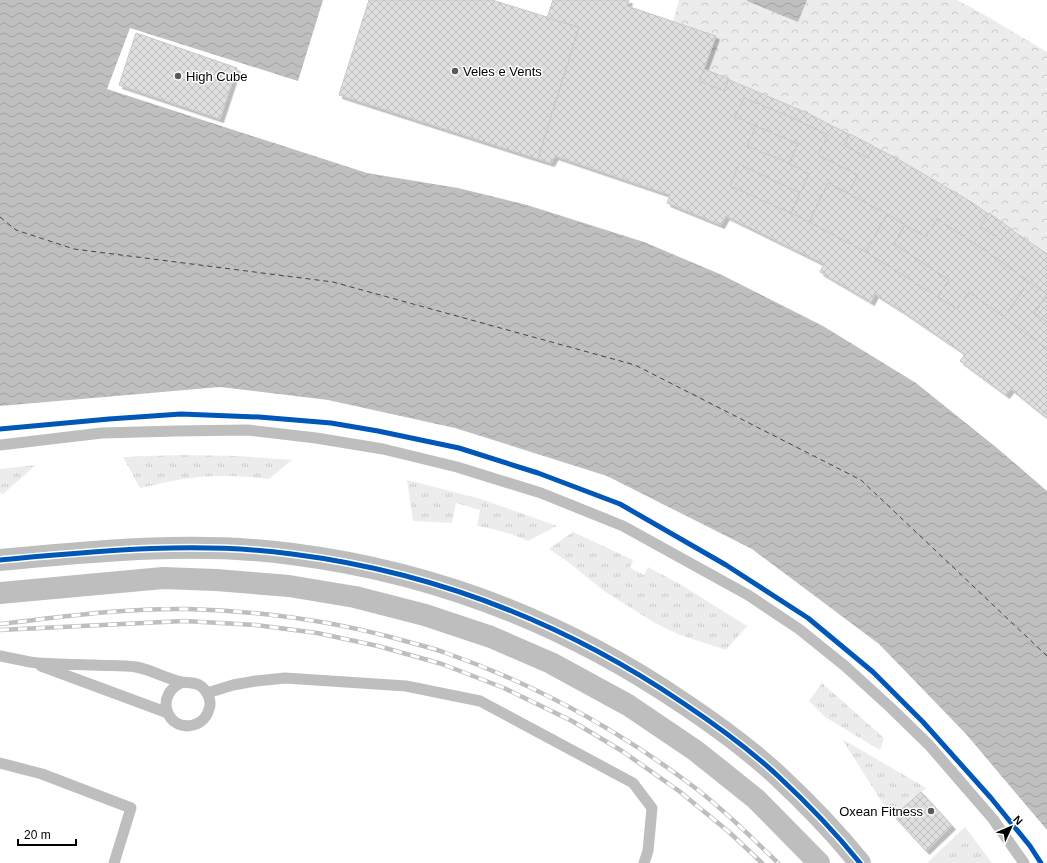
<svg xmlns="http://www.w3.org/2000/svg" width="1047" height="863" viewBox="0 0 1047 863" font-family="Helvetica,sans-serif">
<defs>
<pattern id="grass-tufts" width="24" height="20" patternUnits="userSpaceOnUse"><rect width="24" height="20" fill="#ececec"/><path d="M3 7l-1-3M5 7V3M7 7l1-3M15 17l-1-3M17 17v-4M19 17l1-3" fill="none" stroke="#c9c9c9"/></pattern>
<pattern id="park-crowns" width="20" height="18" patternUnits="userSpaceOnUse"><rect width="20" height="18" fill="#ececec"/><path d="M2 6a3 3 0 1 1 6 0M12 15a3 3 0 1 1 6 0" fill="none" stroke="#c9c9c9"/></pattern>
<pattern id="water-waves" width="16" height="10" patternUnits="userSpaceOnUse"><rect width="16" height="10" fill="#bfbfbf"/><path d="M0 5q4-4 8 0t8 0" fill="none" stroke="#a2a2a2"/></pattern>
<pattern id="building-cross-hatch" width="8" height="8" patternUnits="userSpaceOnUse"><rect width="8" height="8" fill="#dfdfdf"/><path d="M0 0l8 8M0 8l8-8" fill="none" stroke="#bebebe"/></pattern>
<filter id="shadow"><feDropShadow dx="3.5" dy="3.5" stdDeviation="0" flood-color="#0004"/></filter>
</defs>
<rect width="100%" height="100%" fill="#fff"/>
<!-- grass -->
<g fill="url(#grass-tufts)">
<path d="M180 455 239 456 292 460 269 479C245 476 221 475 198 477 178 479 159 484 140 488L123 457Z"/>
<path d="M36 465 3 494 0 493V469Z"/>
<path d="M407 480 481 499 557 526 528 541C511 533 494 529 477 526L480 510 456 503 452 523 413 521Z"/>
<path d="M573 532 633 560 630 568 644 575 648 567 683 586 747 626 726 650 680 635 655 623 604 591 567 561 549 549Z"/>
<path d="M822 683 884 738 880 750 825 717 809 701Z"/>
<path d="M842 739 926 788 892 818Z"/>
<path d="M965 827 992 863H929L928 862Z"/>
</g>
<!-- park -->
<path fill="url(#park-crowns)" d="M679 0H957L976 10 1047 52V254C1014 231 981 207 946 187 869 141 788 103 704 69L716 36 673 21Z"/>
<!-- water -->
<g fill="url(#water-waves)">
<path d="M0 0H323L298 81 130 28 107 89 367 173 458 188 527 205 644 242 722 275 823 326 916 383 997 448 1047 491V830L966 734 879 644 752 549 607 476 455 428 328 400 220 387 0 406Z"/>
<path d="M747 0H807L798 22 747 1Z"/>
</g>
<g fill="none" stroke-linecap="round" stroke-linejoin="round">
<!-- ferry -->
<path stroke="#444" stroke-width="1" stroke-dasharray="5 4" stroke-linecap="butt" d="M0 217 16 230 74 249 333 282 635 365 861 480 1047 656"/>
</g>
<!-- building -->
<g fill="url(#building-cross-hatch)" stroke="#c7c7c7" filter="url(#shadow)">
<path d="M369 0H492L579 27 538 159 339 95Z"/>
<path d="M553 0H629L627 6 716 36 704 69 807 113 896 158 968 200 1047 254V418L1011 389 1006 395 960 361 965 354 902 311 875 294 871 302 820 272 824 264 726 216 721 225 667 203 670 195 555 156 551 163 538 159 579 27 547 18Z"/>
<path d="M136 33 237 68 220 119 119 85Z"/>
<path d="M704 69 729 79 724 91 699 81Z"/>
<path d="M744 98 786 115 828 135 818 155 858 175 848 193 828 183 809 222 791 213 809 174 789 163 798 144 735 117Z"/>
<path d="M756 126 798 144 789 163 747 146Z"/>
<path d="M850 134 873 146 868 158 844 145Z"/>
<path d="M739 164 800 193 791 213 730 186Z"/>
<path d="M828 183 887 214 866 252 809 222Z"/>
<path d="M989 213 1010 228 1001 240 980 226Z"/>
<path d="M887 214 905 225 894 244 949 280 938 297 866 252Z"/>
<path d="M937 219 992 255 1029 282 1004 317 969 292 957 309 938 297 949 280 894 244 905 225 926 237Z"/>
<path d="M1029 282 1047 294 1034 313 1047 322V349L1004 317Z"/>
<path d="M1047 296V322L1034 313Z"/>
<path d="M921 792 952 826 926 851 894 816Z"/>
</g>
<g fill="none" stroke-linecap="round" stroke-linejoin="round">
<!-- lane -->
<g stroke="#bebebe" stroke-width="11">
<path d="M0 445 102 433 176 431 248 430 316 438 383 449 457 467 541 493 623 526 748 595 799 629 845 666 891 708 929 745 993 819 1024 863"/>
<path d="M0 656C10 658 20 660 30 662 51 665 73 664 94 665 107 666 122 665 136 667 152 670 167 679 182 682 190 683 196 682 202 687 208 692 212 702 209 709 207 717 201 723 193 725 167 732 153 694 183 682"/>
<path d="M41 666 168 713"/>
<path d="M207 693 233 685 256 681 285 678 406 686 480 701 633 783 652 808 648 851 644 863"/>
<path d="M0 763 42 774 131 808 114 863"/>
</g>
<!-- street -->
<g stroke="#bebebe" stroke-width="22">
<path d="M0 560C97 551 195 541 292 554 434 572 565 623 683 703 716 725 749 749 778 776 807 803 835 832 860 863"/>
<path d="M0 593 163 578 216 580 289 586 355 597 425 615 491 637 551 663 628 705 696 751 756 799 819 863"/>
</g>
<defs>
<g id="rail">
<path d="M0 624C62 617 124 608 187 609 261 611 334 621 405 641 419 645 433 648 446 653 532 683 613 727 686 781 719 805 749 835 778 863"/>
<path d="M0 630 184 621 256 625 317 633 378 646 442 664 504 688 572 721 622 751 679 791 729 832 762 863"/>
</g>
</defs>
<!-- rail casing -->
<use href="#rail" stroke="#bebebe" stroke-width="4.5"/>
<!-- rail -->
<use href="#rail" stroke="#fff" stroke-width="3" stroke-dasharray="9" stroke-linecap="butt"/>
<defs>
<g id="cycleway">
<path d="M0 429 109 419 181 414 259 417 331 423 378 431 459 448 538 473 620 504 726 565 808 618 873 672 923 722 991 798 1030 846 1041 863"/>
<path d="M0 560C97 551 195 541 292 554 434 572 565 623 683 703 716 725 749 749 778 776 807 803 835 832 860 863"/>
</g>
</defs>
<!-- cycleway casing -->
<use href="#cycleway" stroke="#fff" stroke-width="8"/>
<!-- cycleway -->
<use href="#cycleway" stroke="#0057b8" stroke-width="5"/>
</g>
<!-- markers -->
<g fill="#595959" stroke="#fff" stroke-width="1.5">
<circle cx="455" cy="71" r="4"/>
<circle cx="178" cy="76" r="4"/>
<circle cx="931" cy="811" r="4"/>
</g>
<g text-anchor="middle" stroke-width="3" stroke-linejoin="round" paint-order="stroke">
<!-- poi labels -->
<g font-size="13" fill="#000" stroke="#fff" text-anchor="start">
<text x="463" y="76">Veles e Vents</text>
<text x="186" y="81">High Cube</text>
<text x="923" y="816" text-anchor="end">Oxean Fitness</text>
</g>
</g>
<!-- north arrow -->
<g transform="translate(1011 827) rotate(46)" stroke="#ffffff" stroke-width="3" paint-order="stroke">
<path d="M0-3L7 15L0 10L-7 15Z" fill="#000000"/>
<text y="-6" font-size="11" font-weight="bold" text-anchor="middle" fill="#000000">N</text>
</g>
<!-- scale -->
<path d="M18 839v6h58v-6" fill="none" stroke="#000000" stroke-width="2"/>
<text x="24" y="839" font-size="12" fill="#000000" stroke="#ffffff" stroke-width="3" paint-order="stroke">20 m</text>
</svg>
